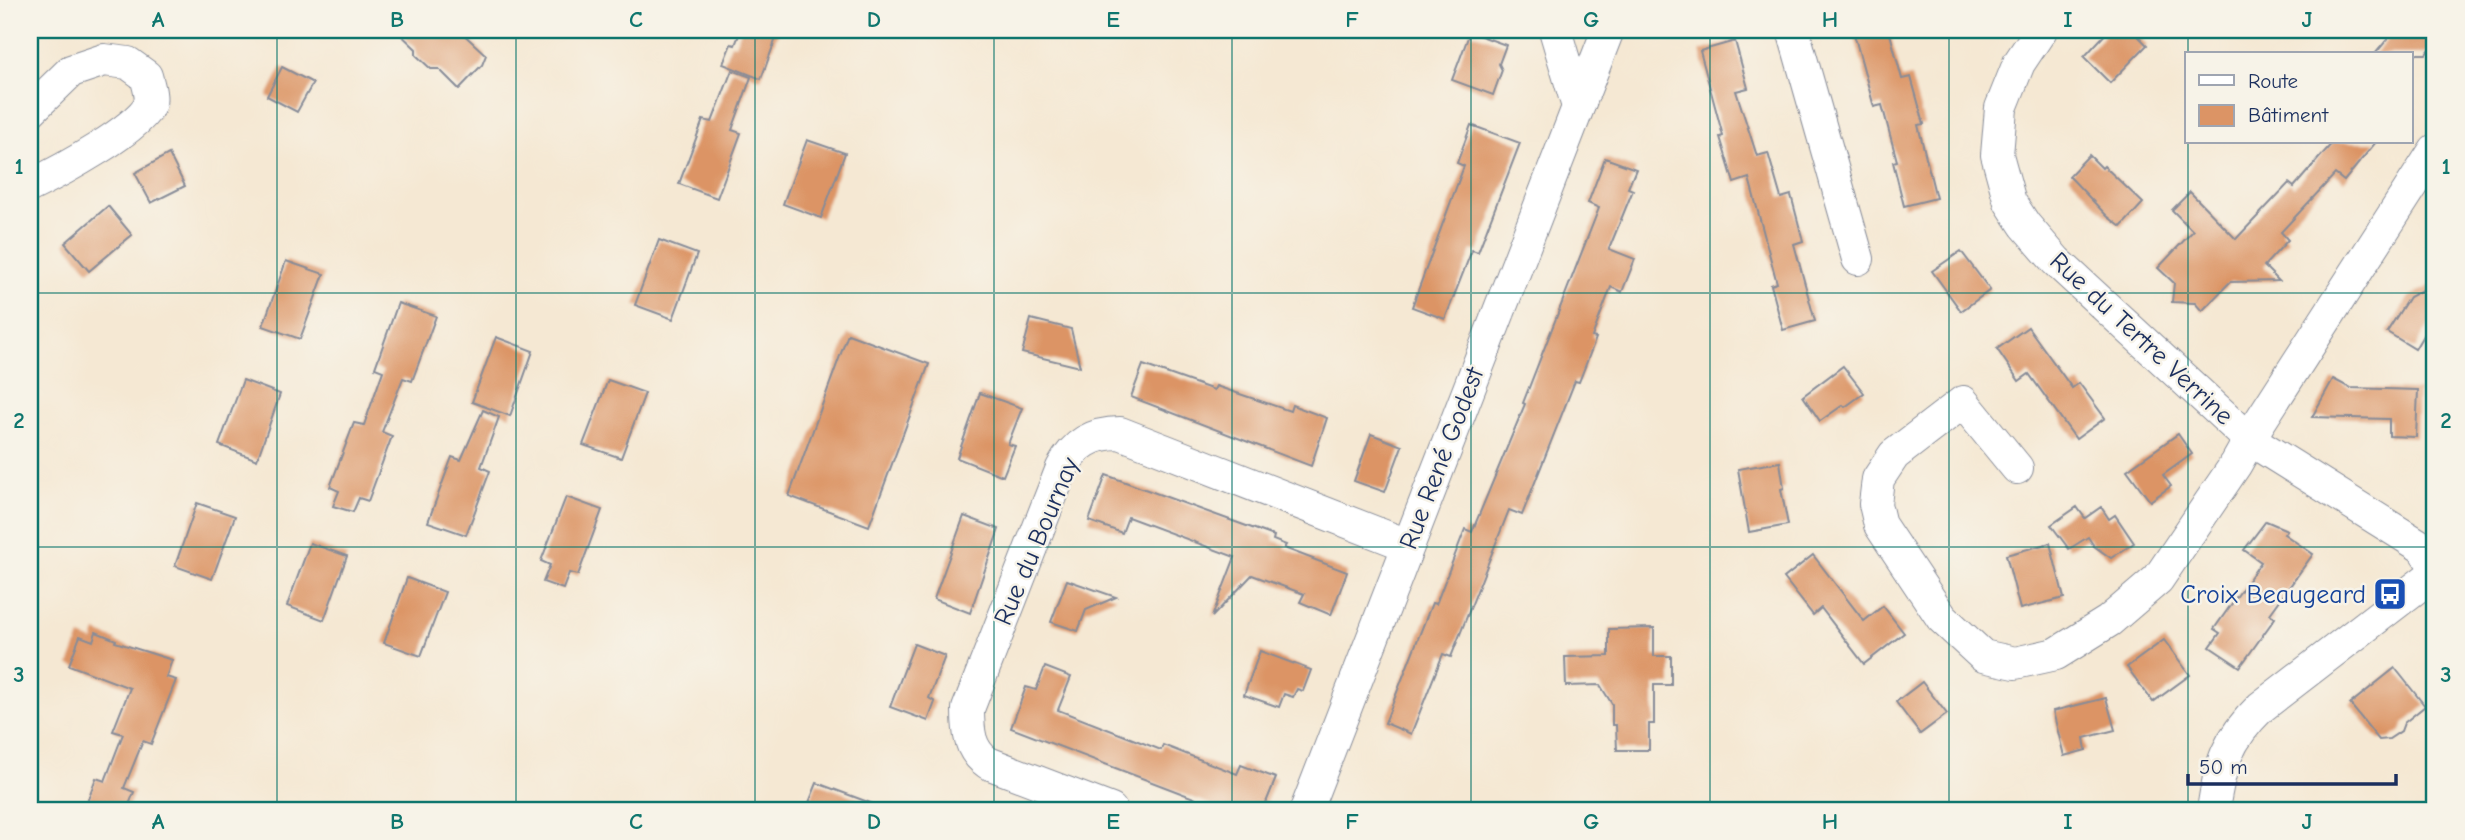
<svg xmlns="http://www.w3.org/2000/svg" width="2465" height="840" viewBox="0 0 2465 840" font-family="'Comic Neue',sans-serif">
<rect width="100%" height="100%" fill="#f7f3e8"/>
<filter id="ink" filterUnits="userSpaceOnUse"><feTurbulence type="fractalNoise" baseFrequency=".0143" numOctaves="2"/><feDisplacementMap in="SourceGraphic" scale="14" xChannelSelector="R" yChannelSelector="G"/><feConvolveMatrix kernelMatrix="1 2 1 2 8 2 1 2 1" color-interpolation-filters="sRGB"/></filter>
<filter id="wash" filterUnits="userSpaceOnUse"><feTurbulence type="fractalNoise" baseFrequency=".00686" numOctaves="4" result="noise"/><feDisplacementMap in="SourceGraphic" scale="28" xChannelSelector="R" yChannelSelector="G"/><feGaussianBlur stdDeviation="1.57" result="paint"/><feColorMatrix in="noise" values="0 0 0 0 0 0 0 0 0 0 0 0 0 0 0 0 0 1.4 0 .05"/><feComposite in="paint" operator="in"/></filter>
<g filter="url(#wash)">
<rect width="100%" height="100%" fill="#f5e8d3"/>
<g id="blocks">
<!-- building -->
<g fill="#dc9465">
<path d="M396 30H459L486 55 482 65 459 89 439 69H431L416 55V49Z"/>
<path d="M741 30H779L761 79 723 64 731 44 735 45Z"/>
<path d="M1853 30H1889L1902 79 1911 77 1924 124 1918 125 1936 198 1904 206 1893 162 1897 161 1882 105 1874 107Z"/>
<path d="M2109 30H2132L2147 45 2110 83 2084 57Z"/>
<path d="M2395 30H2435V43L2426 54H2375Z"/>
<path d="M1470 32 1506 45 1499 64 1502 70 1493 95 1452 80Z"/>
<path d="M1735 41 1748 88 1736 91 1757 156 1768 153 1781 198 1791 195 1803 241 1794 244 1815 321 1783 330 1771 285 1777 283 1749 178 1734 183 1720 137 1723 136 1700 51Z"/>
<path d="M282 67 313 83 297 112 267 96Z"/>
<path d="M732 70 751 77 732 130 741 133 717 198 679 184 703 120 712 122Z"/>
<path d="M1471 125 1520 143 1478 252 1472 250 1445 319 1412 307 1464 166 1457 163Z"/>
<path d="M807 140 845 153 821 218 783 204Z"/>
<path d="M2333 142H2376L2344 181 2335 174 2281 232 2288 240 2264 266 2279 281 2230 282 2202 311 2195 303 2172 302 2174 283 2158 268 2193 231 2172 210 2190 192 2236 239 2289 183 2294 187Z"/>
<path d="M169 154 185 186 151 203 135 173Z"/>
<path d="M2089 155 2102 168 2104 166 2143 203 2121 227 2107 216 2069 176Z"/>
<path d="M1605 158 1636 169 1628 188 1633 190 1609 249 1635 259 1622 292 1611 287 1592 337 1596 338 1579 382 1575 381 1522 515 1509 510 1451 657 1443 654 1411 734 1385 723 1432 603 1436 604 1465 529 1472 532 1525 404 1523 403 1599 208 1588 203Z"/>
<path d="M108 206 132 235 89 271 65 243Z"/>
<path d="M659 240 697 254 673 319 635 305Z"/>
<path d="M1961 251 1990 290 1961 311 1932 271Z"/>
<path d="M286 261 324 274 300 339 263 326Z"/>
<path d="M2435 283V315L2415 349 2387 332 2409 297Z"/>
<path d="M398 303 436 316 412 381 403 378 382 432 392 436 368 501 359 498 353 512 333 506 339 491 330 487 354 423 364 425 383 371 375 368Z"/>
<path d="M1031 319 1071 329 1080 367 1022 353Z"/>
<path d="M2028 327 2072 388 2079 383 2105 418 2076 439 2029 374 2019 381 1997 349Z"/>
<path d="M848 334 929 364 869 526 789 496Z"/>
<path d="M496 337 533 351 510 416 472 402Z"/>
<path d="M1143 365 1214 390 1216 386 1290 411 1292 405 1327 418 1311 466 1131 397Z"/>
<path d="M1843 366 1864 393 1845 407 1843 405 1820 421 1803 396Z"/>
<path d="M2333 379 2350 388 2418 390 2416 437 2389 436V419L2312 417Z"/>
<path d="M243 380 280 394 257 460 219 445Z"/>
<path d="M608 380 645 393 621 458 583 445Z"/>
<path d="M980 393 1022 408 1008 444 1015 446 1003 476 957 458Z"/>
<path d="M483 410 499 417 481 467 490 471 466 535 428 522 452 457 461 460Z"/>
<path d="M1371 434 1402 446 1385 492 1354 481Z"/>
<path d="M2178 434 2192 454 2163 475 2171 486 2150 501 2127 470Z"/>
<path d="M1780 462 1784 488 1781 489 1788 525 1749 532 1738 469Z"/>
<path d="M1106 475 1274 536 1273 540 1286 545 1284 548 1347 572 1331 615 1300 602 1304 594 1252 575 1212 617 1235 557 1128 517 1122 533 1089 521Z"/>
<path d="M566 497 602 510 578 575 569 573 563 589 543 582 550 565 541 561Z"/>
<path d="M197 503 235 516 212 579 175 566Z"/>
<path d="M2077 507 2085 518 2101 507 2109 519 2115 515 2134 543 2111 558 2094 546 2088 537 2069 549 2051 525Z"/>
<path d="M964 516 999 529 970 613 934 599Z"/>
<path d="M2266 521 2287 530 2284 534 2313 554 2270 614 2275 618 2240 667 2210 647 2220 633 2214 629 2261 562 2244 550Z"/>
<path d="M310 543 347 556 324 620 287 606Z"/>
<path d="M2050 543 2064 598 2020 609 2006 555Z"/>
<path d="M1813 555 1864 621 1883 606 1904 633 1864 664 1821 608 1813 615 1784 578Z"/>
<path d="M407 578 445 592 421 656 384 643Z"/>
<path d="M1067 580 1116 597 1086 610 1078 631 1051 622Z"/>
<path d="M1654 628V656H1671V685H1654V724H1649V750H1617L1616 725H1612V704L1600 685 1566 686 1565 657 1609 656V629Z"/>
<path d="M96 632 116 640 115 642 172 660 166 677 176 680 151 744 143 741 124 788 134 792 127 810H84L96 778 105 781 123 734 113 731 130 688 69 665 80 636 93 641Z"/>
<path d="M2164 640 2190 675 2153 702 2127 667Z"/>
<path d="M914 644 945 656 929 698 935 702 928 721 890 707Z"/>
<path d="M1260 651 1311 670 1303 691 1297 689 1293 697 1284 694 1279 707 1244 695Z"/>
<path d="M1045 667 1071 677 1058 710 1161 750 1163 745 1237 774 1241 765 1276 778 1263 810H1225L1011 728 1026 687 1036 690Z"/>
<path d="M2395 668 2425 706 2404 723 2401 731 2389 739 2379 740 2350 704Z"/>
<path d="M1922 682 1947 714 1920 734 1896 702Z"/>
<path d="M2106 698 2115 730 2084 738 2086 750 2064 756 2053 711Z"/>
<path d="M817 783 884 808V810H806Z"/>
</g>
</g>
</g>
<g filter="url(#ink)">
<use href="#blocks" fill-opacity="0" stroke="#888c98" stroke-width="2"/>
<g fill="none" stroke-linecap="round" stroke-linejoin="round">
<defs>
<g id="minor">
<path d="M1555 30 1578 107"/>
<path d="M1793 30 1858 259"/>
<path d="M2041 30 2019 63 2001 108 1997 155 2010 202 2025 225 2056 261 2249 439 2422 547 2435 566"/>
<path d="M30 111 71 71 104 60 128 63 146 76C148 84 152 96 150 103 142 128 55 174 30 186"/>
<path d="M2017 468 1963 402 1894 455 1878 479 1875 504 1880 525 1942 618 1983 656 2015 663 2056 654 2109 621 2158 579 2236 464 2259 423 2435 150"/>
<path d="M1111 810 988 763C969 750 968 731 968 709L1062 468C1075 444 1092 433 1120 433L1407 545"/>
<path d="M1306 810 1608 30"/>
<path d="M2213 810C2220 764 2227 740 2261 707L2435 573"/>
</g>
</defs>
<!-- minor casing -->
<use href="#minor" stroke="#888c98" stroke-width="34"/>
<!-- minor -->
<use href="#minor" stroke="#fff" stroke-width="32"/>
</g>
</g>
<!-- grid -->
<path fill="none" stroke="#0f766e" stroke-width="2" stroke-opacity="0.55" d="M277 30V810M516 30V810M755 30V810M994 30V810M1232 30V810M1471 30V810M1710 30V810M1949 30V810M2188 30V54M2188 142V810M30 293H2435M30 547H2435"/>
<!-- icons -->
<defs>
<symbol id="bus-square" viewBox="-11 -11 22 22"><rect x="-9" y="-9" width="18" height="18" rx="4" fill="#1a4fb4" stroke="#f7f3e8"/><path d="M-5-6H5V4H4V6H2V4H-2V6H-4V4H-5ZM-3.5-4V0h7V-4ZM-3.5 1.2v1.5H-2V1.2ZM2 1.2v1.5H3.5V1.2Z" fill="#fff"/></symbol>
</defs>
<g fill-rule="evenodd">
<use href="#bus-square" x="2371" y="575" width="38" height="38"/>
</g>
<g text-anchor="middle" stroke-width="5" stroke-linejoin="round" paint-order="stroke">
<!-- street labels -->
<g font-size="26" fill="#1b2f5e" stroke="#f7f3e8">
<text transform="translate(2142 338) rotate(43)" y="9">Rue du Tertre Verrine</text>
<text transform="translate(1441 458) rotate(-69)" y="9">Rue René Godest</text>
<text transform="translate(1036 541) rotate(-67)" y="9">Rue du Bournay</text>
</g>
<!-- transit labels -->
<g font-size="26" fill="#164399" stroke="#f7f3e8" text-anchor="end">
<text x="2366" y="603">Croix Beaugeard</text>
</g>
</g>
<!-- margin -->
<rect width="2465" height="840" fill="none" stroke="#f7f3e8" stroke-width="77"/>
<!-- legend -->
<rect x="2185" y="52" width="228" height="91" fill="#f7f3e8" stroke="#9fa5b1" stroke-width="2"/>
<rect x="2199" y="75" width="35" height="10" fill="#ffffff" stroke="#9fa5b1" stroke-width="2"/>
<text x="2248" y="88" font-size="21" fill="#1b2f5e">Route</text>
<rect x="2199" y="105" width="35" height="21" fill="#dc9465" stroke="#9fa5b1" stroke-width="2"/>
<text x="2248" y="122" font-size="21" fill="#1b2f5e">Bâtiment</text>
<!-- scale -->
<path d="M2188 774v10h208v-10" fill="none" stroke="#1b2f5e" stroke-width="3.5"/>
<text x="2199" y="774" font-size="21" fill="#1b2f5e" stroke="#f7f3e8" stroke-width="5" paint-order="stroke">50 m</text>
<rect x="38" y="38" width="2388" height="764" fill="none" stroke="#0f766e" stroke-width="2.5"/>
<g font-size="23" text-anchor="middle" font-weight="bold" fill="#0f766e">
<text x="158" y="27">A</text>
<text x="397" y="27">B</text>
<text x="636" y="27">C</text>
<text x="874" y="27">D</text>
<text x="1113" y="27">E</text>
<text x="1352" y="27">F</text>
<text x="1591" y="27">G</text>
<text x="1830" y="27">H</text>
<text x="2068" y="27">I</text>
<text x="2307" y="27">J</text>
<text x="19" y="174">1</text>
<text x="2446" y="174">1</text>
<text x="19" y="428">2</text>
<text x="2446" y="428">2</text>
<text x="19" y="682">3</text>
<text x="2446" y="682">3</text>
<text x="158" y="829">A</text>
<text x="397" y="829">B</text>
<text x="636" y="829">C</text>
<text x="874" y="829">D</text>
<text x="1113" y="829">E</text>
<text x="1352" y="829">F</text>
<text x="1591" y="829">G</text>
<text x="1830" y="829">H</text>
<text x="2068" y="829">I</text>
<text x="2307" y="829">J</text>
</g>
</svg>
